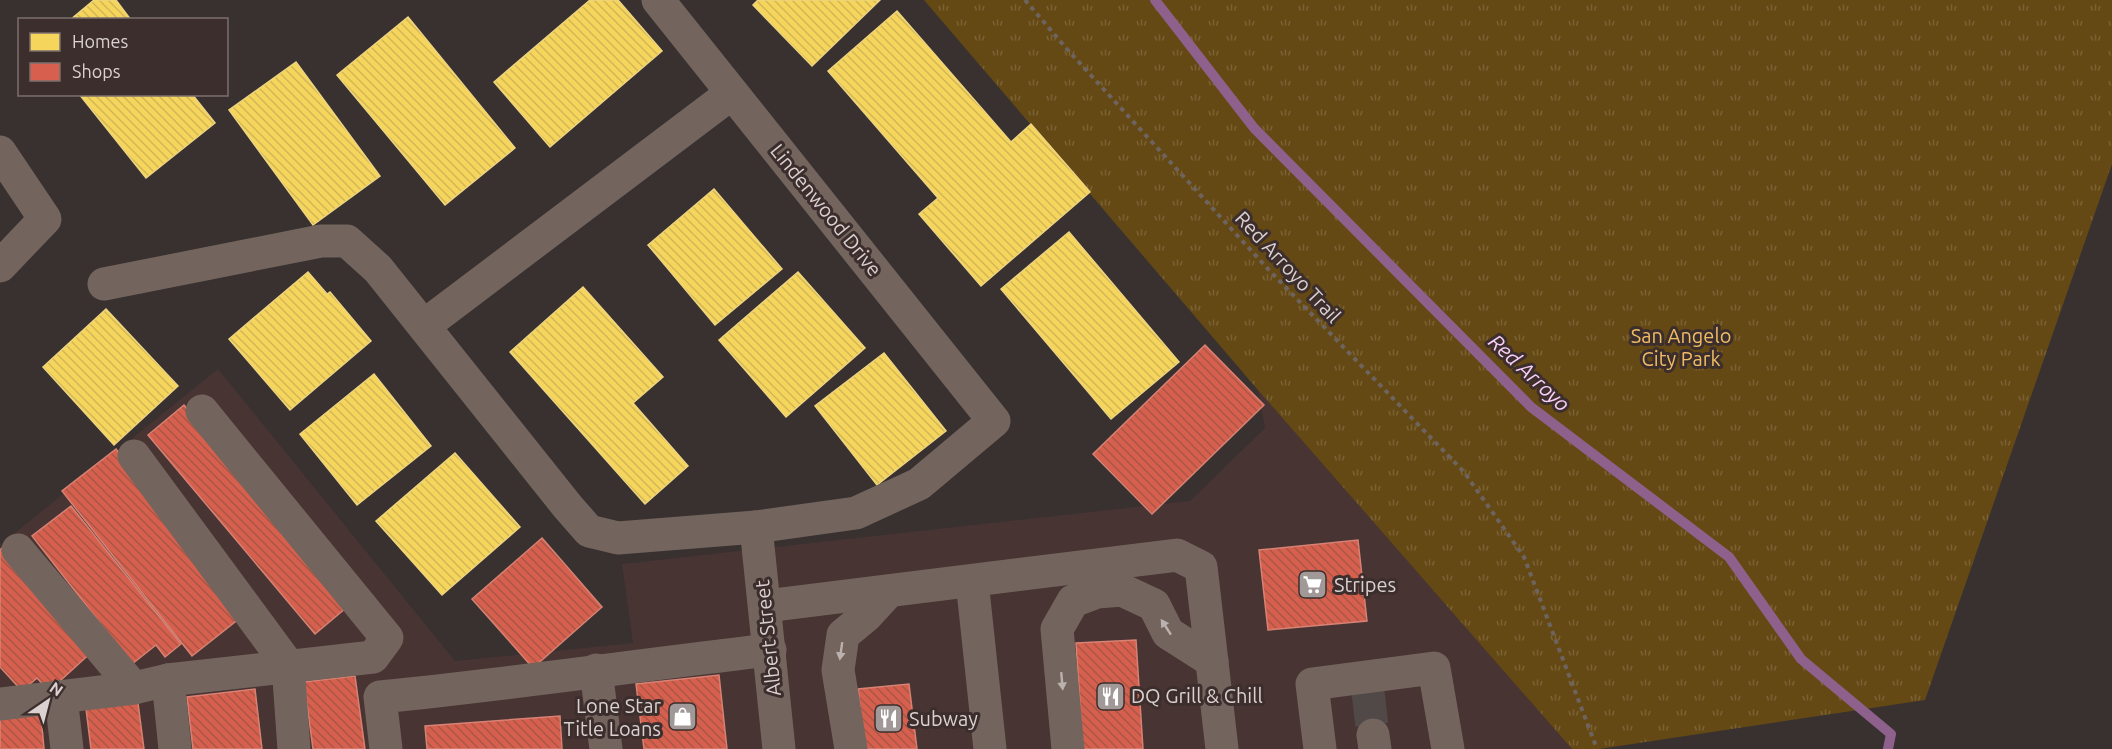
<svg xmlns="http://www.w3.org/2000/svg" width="2112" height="749" viewBox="0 0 2112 749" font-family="Ubuntu,sans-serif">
<defs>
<pattern id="park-tufts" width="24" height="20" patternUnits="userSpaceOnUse" patternTransform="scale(1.5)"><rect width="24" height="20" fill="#654914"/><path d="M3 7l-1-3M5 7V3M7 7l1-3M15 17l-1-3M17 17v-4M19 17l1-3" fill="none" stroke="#7a6235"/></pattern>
<pattern id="homes-back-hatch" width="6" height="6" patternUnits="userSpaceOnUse" patternTransform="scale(1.5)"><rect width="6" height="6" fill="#f6d55c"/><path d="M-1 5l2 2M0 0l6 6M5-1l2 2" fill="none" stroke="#d2b756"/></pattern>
<pattern id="shops-back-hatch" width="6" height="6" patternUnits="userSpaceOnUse" patternTransform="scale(1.5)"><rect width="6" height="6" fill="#d6604d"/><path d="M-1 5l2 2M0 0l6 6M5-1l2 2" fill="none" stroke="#a95648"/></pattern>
</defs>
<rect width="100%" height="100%" fill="#383130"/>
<!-- built -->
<path fill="#483433" d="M218 369 455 661 633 643 622 564 1190 501 1265 428 1258 390 1572 749H0V545Z"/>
<!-- park -->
<path fill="url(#park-tufts)" d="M924 0H2112V164L1925 700 1599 749H1572L1258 390Z"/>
<!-- homes -->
<g fill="url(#homes-back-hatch)" stroke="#eed47f" stroke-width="1.5">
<path d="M94 0H116L131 20H70Z"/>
<path d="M590 0H618L662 51 550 147 494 82Z"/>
<path d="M758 0H880L812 66 753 5Z"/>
<path d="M897 11 1011 142 1031 124 1090 192 981 286 919 214 938 198 828 71Z"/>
<path d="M408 17 515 148 445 205 337 75Z"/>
<path d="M296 62 380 176 313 225 229 110Z"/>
<path d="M79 94H192L215 123 146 178Z"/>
<path d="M714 189 782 269 715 325 648 245Z"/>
<path d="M1069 232 1179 362 1111 419 1001 289Z"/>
<path d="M308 272 327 294 330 292 371 341 290 410 229 339Z"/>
<path d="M798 272 865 348 786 417 719 340Z"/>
<path d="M583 287 663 377 633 403 688 466 645 504 510 352Z"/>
<path d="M106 309 178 386 114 445 43 367Z"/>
<path d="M884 353 946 431 877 485 815 406Z"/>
<path d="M374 374 431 446 357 505 300 434Z"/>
<path d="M455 453 520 527 442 595 376 521Z"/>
</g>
<!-- shops -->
<g fill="url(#shops-back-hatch)" stroke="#d78274" stroke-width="1.5">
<path d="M1205 345 1264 405 1152 514 1093 454Z"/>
<path d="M184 405 352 603 315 634 148 435Z"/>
<path d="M116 449 245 614 192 656 62 491Z"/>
<path d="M71 506 181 644 165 657 156 645 132 664 32 536Z"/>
<path d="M542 538 602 607 533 668 472 599Z"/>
<path d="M1358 540 1367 621 1268 630 1259 550Z"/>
<path d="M3 547 96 648 49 691 37 678 22 691 0 667V550Z"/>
<path d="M1136 640 1143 749H1083L1076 643Z"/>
<path d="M719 675 727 749H644L636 684Z"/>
<path d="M355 676 365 749H313L304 682Z"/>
<path d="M909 684 917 749H865L858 689Z"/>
<path d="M255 689 262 749H193L187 697Z"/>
<path d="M138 703 144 749H91L86 709Z"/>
<path d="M41 715 44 749H0V718Z"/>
<path d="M560 716 562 749H427L425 726Z"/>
</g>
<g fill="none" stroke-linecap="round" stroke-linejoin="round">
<!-- stream -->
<path stroke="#8e618d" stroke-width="10" d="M1155 0 1254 128 1531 407 1729 557 1801 659 1891 734 1888 749"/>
<!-- minor-tunnel -->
<path stroke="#504948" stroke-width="33" stroke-dasharray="33 16" stroke-linecap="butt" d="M1368 692 1373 735"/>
<!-- path -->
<path stroke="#6e645f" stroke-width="4" stroke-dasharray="4.5 4.5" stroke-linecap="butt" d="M1025 0 1066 48 1268 269 1464 472 1524 557 1597 749"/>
<!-- minor -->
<g stroke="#73655d" stroke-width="33">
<path d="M0 152 45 219 0 266"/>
<path d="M104 284 321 241H347L378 269 568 507 589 531 618 538 756 527 856 513 919 484 994 421 658 0"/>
<path d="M425 325 732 93"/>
<path d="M134 456 288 665 294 749"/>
<path d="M756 527 779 749"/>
<path d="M18 550 134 688"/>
<path d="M972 581 990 749"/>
<path d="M765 606 1177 555 1201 567 1222 749"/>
<path d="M596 670 606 749"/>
<path d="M168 680 175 749"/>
<path d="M61 697 67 749"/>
<path d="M0 704 134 688 168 680 373 657 387 638 202 411"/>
<path d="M1373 735 1375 749"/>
<path d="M386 749 380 697C511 684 640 665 770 650"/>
<path d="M851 749 838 670 843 635 866 616 889 591"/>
<path d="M1068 749 1057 629 1073 601 1097 592 1122 590 1154 605 1168 633 1212 661"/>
<path d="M1320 749 1312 684 1434 668 1448 749"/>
</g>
</g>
<!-- one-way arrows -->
<defs><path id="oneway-solid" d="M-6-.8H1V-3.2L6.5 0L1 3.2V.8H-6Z" transform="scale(1.5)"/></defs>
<g fill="#bbb1ae">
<use href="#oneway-solid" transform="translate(1166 627) rotate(-123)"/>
<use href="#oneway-solid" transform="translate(841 651) rotate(98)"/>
<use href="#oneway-solid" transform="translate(1062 681) rotate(85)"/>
</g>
<!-- icons -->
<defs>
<symbol id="supermarket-square" viewBox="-11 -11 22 22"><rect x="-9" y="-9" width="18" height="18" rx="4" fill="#a19998" stroke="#3c2e2d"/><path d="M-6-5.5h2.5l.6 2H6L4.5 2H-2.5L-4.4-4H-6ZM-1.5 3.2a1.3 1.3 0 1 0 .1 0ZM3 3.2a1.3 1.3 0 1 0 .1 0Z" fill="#fff"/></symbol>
<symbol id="restaurant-square" viewBox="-11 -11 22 22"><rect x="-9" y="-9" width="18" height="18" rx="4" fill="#a19998" stroke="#3c2e2d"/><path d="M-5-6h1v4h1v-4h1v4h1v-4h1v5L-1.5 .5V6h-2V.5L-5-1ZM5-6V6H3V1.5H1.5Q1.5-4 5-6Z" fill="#fff"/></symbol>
<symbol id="shop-square" viewBox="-11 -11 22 22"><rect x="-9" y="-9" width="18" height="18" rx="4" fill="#a19998" stroke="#3c2e2d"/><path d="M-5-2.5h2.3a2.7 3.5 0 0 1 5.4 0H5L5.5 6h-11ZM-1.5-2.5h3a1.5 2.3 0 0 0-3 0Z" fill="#fff"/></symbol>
</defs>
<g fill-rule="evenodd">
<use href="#supermarket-square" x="1296" y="568" width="33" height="33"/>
<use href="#restaurant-square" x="1094" y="680" width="33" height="33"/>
<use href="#shop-square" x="666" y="700" width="33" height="33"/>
<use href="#restaurant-square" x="872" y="702" width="33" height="33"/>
</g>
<g text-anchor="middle" stroke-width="6" stroke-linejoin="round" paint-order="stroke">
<!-- street labels -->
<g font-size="20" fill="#dad1d0" stroke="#3c2e2d">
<text transform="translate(826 210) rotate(51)" y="7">Lindenwood Drive</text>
<text transform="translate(1288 267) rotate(47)" y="7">Red Arroyo Trail</text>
<text transform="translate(768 638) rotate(-96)" y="7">Albert Street</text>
</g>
<!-- park labels -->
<g font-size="20" fill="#f0bd63" stroke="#3c2e2d">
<text x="1681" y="343">San Angelo<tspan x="1681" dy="23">City Park</tspan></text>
</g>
<!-- poi labels -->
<g font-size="20" fill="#dad1d0" stroke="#3c2e2d" text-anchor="start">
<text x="1334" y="592">Stripes</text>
<text x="1131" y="703">DQ Grill &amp; Chill</text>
<text x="661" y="713" text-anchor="end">Lone Star<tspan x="661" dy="23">Title Loans</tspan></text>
<text x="909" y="726">Subway</text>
</g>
<!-- water labels -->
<g font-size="21" font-style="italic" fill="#facffa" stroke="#3c2e2d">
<text transform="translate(1529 373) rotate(43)" y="7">Red Arroyo</text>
</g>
</g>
<!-- legend -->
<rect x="18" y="18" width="210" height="78" fill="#3c2e2d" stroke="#7b6f6e" stroke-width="1.5"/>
<rect x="30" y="33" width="30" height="18" fill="#f6d55c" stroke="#7b6f6e" stroke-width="1.5"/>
<text x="72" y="48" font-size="18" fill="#dad1d0">Homes</text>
<rect x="30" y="63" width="30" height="18" fill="#d6604d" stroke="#7b6f6e" stroke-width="1.5"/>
<text x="72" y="78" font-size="18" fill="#dad1d0">Shops</text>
<!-- north arrow -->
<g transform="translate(48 701) rotate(35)" stroke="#3c2e2d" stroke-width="4.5" paint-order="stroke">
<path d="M0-4.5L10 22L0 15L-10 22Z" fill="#dad1d0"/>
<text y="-9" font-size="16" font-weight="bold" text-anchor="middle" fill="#dad1d0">N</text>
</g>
</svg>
